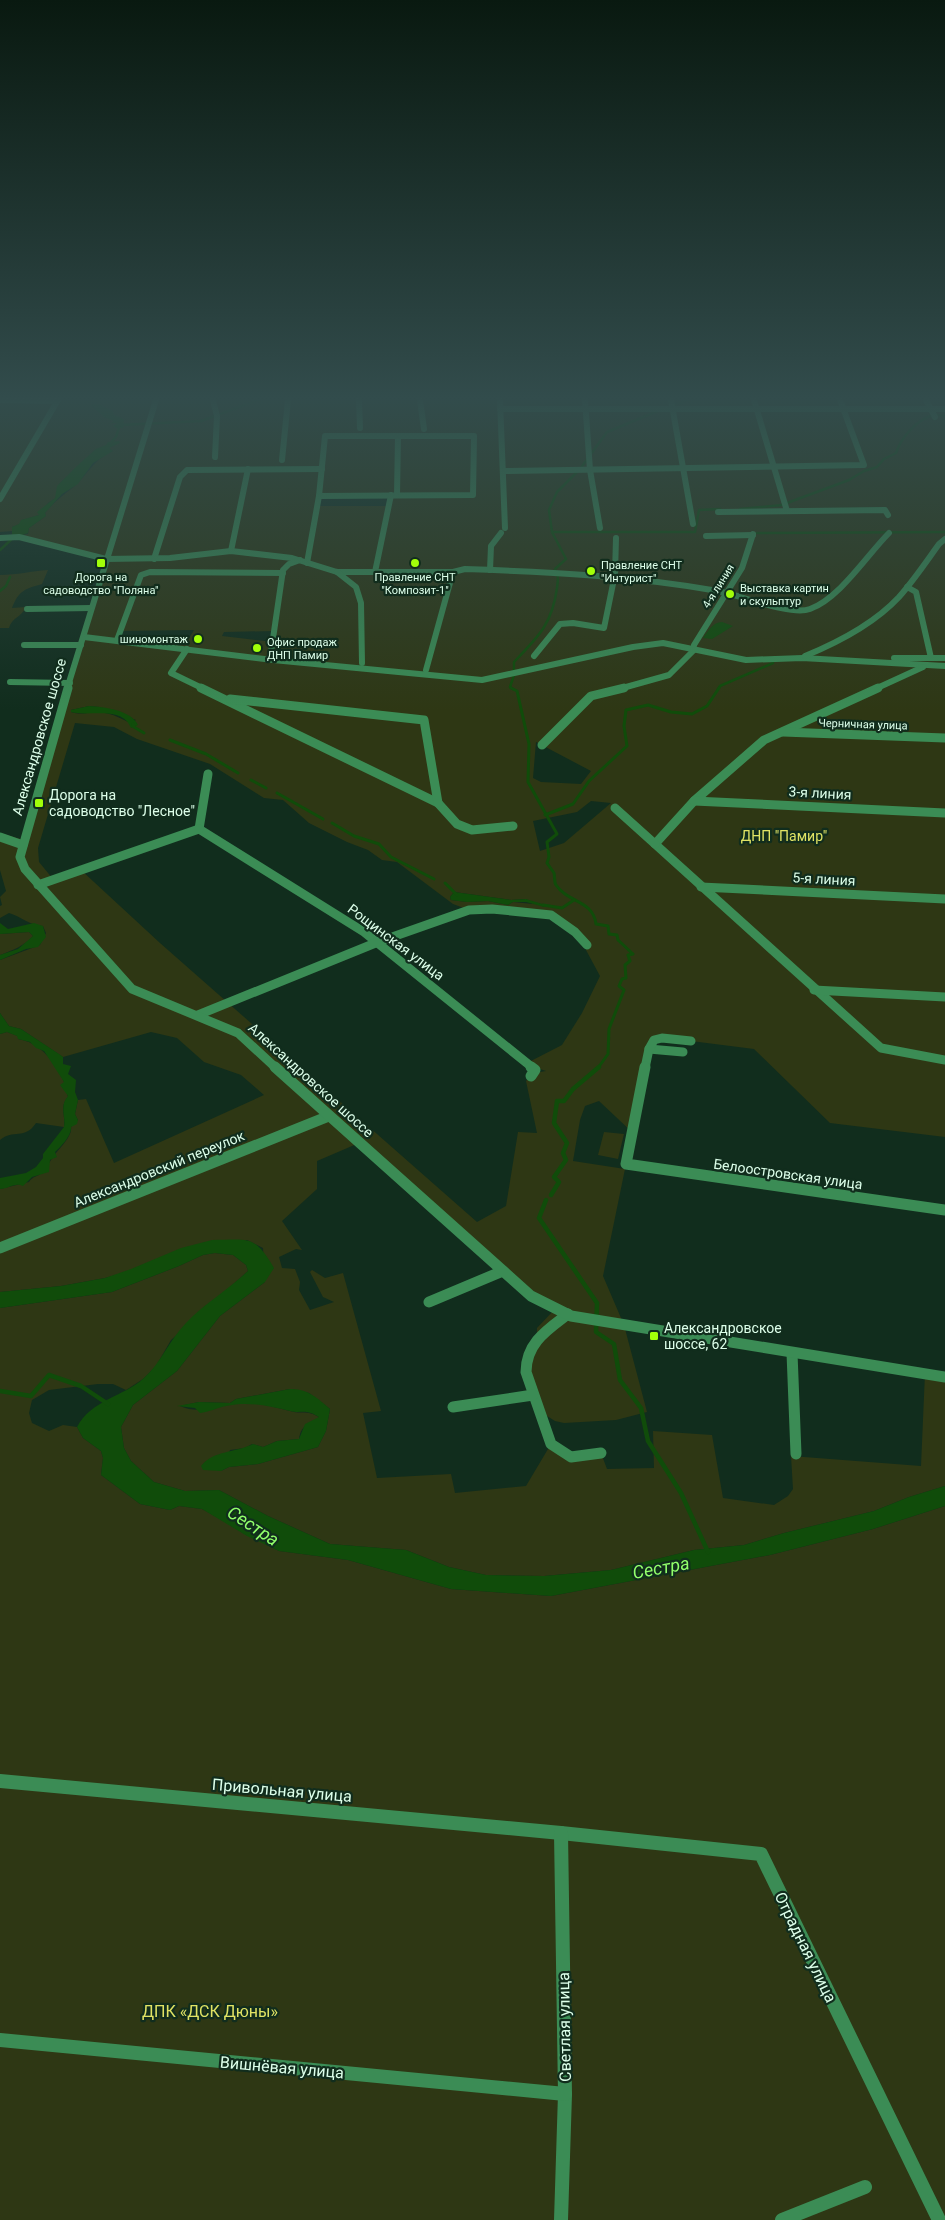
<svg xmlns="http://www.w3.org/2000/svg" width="945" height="2220" viewBox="0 0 945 2220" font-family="Roboto,sans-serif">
<rect width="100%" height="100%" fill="#112d1d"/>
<!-- green -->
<g fill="#2e3714" fill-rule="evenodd">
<path d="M0 400H945V1137L830 1123 754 1049 691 1041 654 1040 633 1133 599 1101 585 1106 580 1120 573 1161 625 1169 603 1276 624 1325 647 1412 616 1420 564 1423 555 1421 539 1411 526 1372 537 1339V1328L555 1309 539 1301 359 1143 317 1161V1189L282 1221 302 1250 296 1249 279 1257 282 1268 295 1269 300 1282 299 1290 310 1310 334 1302 323 1297 310 1272 312 1270 325 1278 343 1273 381 1411 363 1413 377 1478 451 1474 455 1493 526 1486 551 1444 567 1456 601 1453 607 1469 654 1468 653 1431 712 1435 723 1498 774 1505 788 1496 793 1489 791 1456 921 1466 925 1373 945 1377V1486L909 1497 874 1511 784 1533 744 1545 694 1550 611 1570 544 1576 486 1575 449 1567 406 1550 330 1544 268 1516 219 1490 185 1491 154 1482 131 1461 124 1448 121 1427 133 1405 177 1371 220 1316 265 1282 263 1248 247 1240 105 1278 61 1286 0 1292V1250L323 1114 0 1246V1189L29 1182C33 1176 37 1177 42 1173 46 1171 48 1164 51 1160 56 1151 73 1137 71 1127L78 1120 75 1114 78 1100 86 1099 114 1163 264 1095 241 1075 204 1062 177 1038 151 1032 63 1057 21 1029 9 1026 0 1013V960L40 945 46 933 43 926C31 926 20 916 9 913L0 918V906L2 905 0 897 6 891 0 870V833L24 840 107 559 20 536 28 534 29 528 46 516 45 513C53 503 62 496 71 489 89 475 90 462 113 451L108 448 120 442 96 449 59 484 56 498 48 503 39 515 22 520 20 524 12 527V531L0 532ZM319 496H391L388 506H318ZM194 630 186 643 119 635 120 631ZM274 631 273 642 222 636 224 632ZM89 706 99 707 136 720 130 723C118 717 110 712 95 712 86 713 80 715 71 712V710ZM75 723 114 727 137 739 210 764 264 798 283 800 309 823 347 842 368 850 382 860 397 862 453 904 469 910 551 915 585 943 586 950 600 976 582 1013 562 1045 525 1064 546 1071 540 1072 536 1077 531 1076 526 1081 537 1133 518 1132 506 1206 477 1222 160 943 81 870 53 879 39 862 38 848ZM536 742 591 771 581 784 541 782 533 778ZM591 801 611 803 564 843 540 851 533 821 577 812ZM454 892 511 900 526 899 533 904 513 902 508 905 488 901 467 902 451 900 450 897ZM290 1389 309 1393 330 1409 326 1431 318 1447 258 1464 229 1467 221 1471 230 1450 245 1448 252 1444 263 1447 277 1441 299 1439C302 1422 309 1427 319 1417 304 1409 303 1415 290 1411 279 1408 263 1404 252 1403 227 1400 204 1417 180 1406L199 1402 230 1403 236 1399Z"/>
<path d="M48 570 42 584C25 589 19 590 12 608L26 607C22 617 11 618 9 628H0V575C17 575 31 571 48 570Z"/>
<path d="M29 932 33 936C24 946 13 950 0 955V934Z"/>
<path d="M7 1032 18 1036V1039C39 1042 56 1062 64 1082 66 1086 66 1092 68 1097 59 1106 66 1116 64 1127L36 1123C25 1140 13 1129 0 1140V1034Z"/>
<path d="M604 1132 624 1134 618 1159 598 1155Z"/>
<path d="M215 1253 233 1255 246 1265 248 1271 171 1340 156 1366 143 1379 126 1390 113 1384H98L49 1390 32 1400 29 1413 32 1423 49 1431 63 1425 77 1427 83 1438 101 1451 103 1458 101 1475 140 1504 170 1510 179 1506 202 1509 279 1551 348 1560 451 1589 551 1596 770 1555 873 1529 945 1506V2220H0V1308L112 1292 179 1266 203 1255Z"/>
</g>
<!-- water -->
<g fill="#104c0a">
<path d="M96 403 113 411 114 415 124 419 123 428H116L113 426 117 423H111L114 421 104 417 92 406 91 405Z"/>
<path d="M119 441 120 443 109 448 113 451 93 463 78 484 62 494 45 513 46 516 29 528 28 533 20 536H12V527L19 524 21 520 39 515 37 512 55 498 57 486 77 466 96 449 106 445 108 442Z"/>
<path d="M722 622 733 626 712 639 703 638C708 631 713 622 722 622Z"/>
<path d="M89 706C104 707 131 710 138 725L131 728C122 705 89 717 71 712V710Z"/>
<path d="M454 892 511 900 526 899 546 905 544 907 526 902H513L508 905 488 901 467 902 451 900 450 897Z"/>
<path d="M0 923 8 929 34 923 43 926 46 937 38 947 26 949 0 960V955L18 949 33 936 29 932 0 934Z"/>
<path d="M0 1013 9 1026 21 1029 59 1054 63 1057V1064L71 1066 68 1074 76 1080 75 1092 78 1100 75 1114 78 1120 77 1124 71 1127C72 1135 61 1147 55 1152L57 1157 50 1160 49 1172 32 1177 23 1186C14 1182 9 1189 0 1189V1178L26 1173 36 1167 43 1158V1154L64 1127C66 1117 59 1106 68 1096L60 1085 64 1082 44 1051 36 1048 30 1042 18 1039 17 1036 7 1032 0 1034Z"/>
<path d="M212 1240C249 1240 254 1234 274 1268L265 1282 220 1316 177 1371 133 1405 121 1427 124 1448 131 1461 154 1482 185 1491 219 1490 268 1516 330 1544 406 1550 449 1567 486 1575 544 1576 611 1570 694 1550 744 1545 784 1533 874 1511 909 1497 945 1486V1506L873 1529 770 1555 551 1596 451 1589 348 1560 279 1551 247 1536 202 1509 179 1506 170 1510 140 1504 101 1475 103 1458 101 1451 83 1438 77 1427C91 1400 123 1397 144 1378 161 1363 169 1340 186 1323 205 1303 228 1290 248 1271L246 1265 233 1255 215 1253 203 1255 179 1266 112 1292 0 1308V1292L61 1286 105 1278 131 1269 181 1248Z"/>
<path d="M290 1389C307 1388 319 1399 330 1409L326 1431 318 1447 258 1464 229 1467 221 1471 203 1470 201 1466C214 1450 235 1453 253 1444L263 1447 277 1441 299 1439 305 1424 319 1417C304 1408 303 1414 290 1411 269 1406 248 1401 226 1406 217 1408 209 1412 200 1413L195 1408 177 1406 199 1402 230 1403 236 1399Z"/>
</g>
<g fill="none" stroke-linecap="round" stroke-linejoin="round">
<!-- stream-far2 -->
<g stroke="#104c0a" stroke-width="2.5">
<path d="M671 406 688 400"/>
<path d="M120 425 201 421 258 400"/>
<path d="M110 444 116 437 120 424"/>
<path d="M787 503 849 480 864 471 877 467 884 459 896 453C901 438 916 420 933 415 936 414 941 416 945 416"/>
<path d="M740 509 782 505"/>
<path d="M552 532H695L699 510 720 509"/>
<path d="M757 533 945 532"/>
<path d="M0 550 13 538"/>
<path d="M0 591 6 586 10 577"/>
<path d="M514 671V662C539 636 552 624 557 588 558 579 559 577 555 569L566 559 552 532 549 510 557 492 580 469 607 432 658 411"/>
<path d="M513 689 510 687 514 675"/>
<path d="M718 689 720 686 773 663"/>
</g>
<!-- stream-far1 -->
<g stroke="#104c0a" stroke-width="3">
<path d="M511 688 517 691 529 744 528 782 557 834 547 842 549 857 547 863C549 866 552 870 554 873 555 877 554 882 556 885 568 903 593 900 596 924L608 926 609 934 617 935 618 940 633 954 628 955 630 961 625 965 626 978 622 979 619 986 624 990 609 1029 608 1054 598 1068"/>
<path d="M133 724 134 727 144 733"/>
<path d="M170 740 206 754 238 773"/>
<path d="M251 780 266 788"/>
<path d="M277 793 323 819"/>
<path d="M545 815 573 804 589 781 627 746 624 726 626 710 648 705 671 712 692 714 707 706 719 688"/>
<path d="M332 823 354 836 379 844 391 857 434 879"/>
<path d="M445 883 457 895"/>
<path d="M543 905 562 908 574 900"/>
</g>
<!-- stream -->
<g stroke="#104c0a" stroke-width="4.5">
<path d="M551 1195 559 1182 554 1177 566 1160 563 1153 567 1143 554 1123 557 1101H564L573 1089 599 1067"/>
<path d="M546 1200 539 1218 597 1303 596 1332 614 1344 620 1380 641 1408 648 1441 681 1493 708 1552"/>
<path d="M0 1391 31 1396 49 1375 81 1386 108 1404"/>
</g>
<!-- minor-far3 -->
<g stroke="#3b8c55" stroke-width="6">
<path d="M0 400 57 401"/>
<path d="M213 400 217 416 215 457"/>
<path d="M359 400 360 428"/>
<path d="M420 400 424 429"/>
<path d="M500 400 505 528"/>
<path d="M585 400 590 470 600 528"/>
<path d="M671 400 693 524"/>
<path d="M754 400 787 511"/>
<path d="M926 400 935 417"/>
<path d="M500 409H945"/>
<path d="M325 436H474L473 495 319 496Z"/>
<path d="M282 460 288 400"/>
<path d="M503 471 864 465 840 400"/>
<path d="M397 495 398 436"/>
<path d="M0 499 58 400"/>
<path d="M718 512 885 510 888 515"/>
<path d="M706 536 753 535"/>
<path d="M0 538 19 537 106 559 170 558 231 551 292 558 337 572H453L465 569C550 572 634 576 718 591 740 595 790 616 810 609 840 598 867 555 889 533"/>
<path d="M231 551 248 469"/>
<path d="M154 559 180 477 187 470 322 469"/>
<path d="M307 563 319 496"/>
<path d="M490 570 491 546 501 533"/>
<path d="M337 572 356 587 361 603 362 663"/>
<path d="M375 572 391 495"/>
<path d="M907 587 916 592 931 658"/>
<path d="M27 609 91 608"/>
<path d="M84 637 273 660 482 680 633 647 663 643 746 660 802 658 945 666"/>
<path d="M117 640 141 575 150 572 283 573"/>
<path d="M24 645H81"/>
<path d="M694 645 742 568 753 534"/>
<path d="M187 649 171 673 204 689"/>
<path d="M534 656 560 624 573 623 604 628 615 574 616 538"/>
<path d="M805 656C839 642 874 624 899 597 914 580 926 562 939 544L945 539"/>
<path d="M894 658H945"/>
<path d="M270 659 283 570 289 564 300 560"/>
<path d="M426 670 453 572"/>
<path d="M10 682 70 683"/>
<path d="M619 689 669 675 695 649"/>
<path d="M875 689 923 667"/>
</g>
<!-- minor-far2 -->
<g stroke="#3b8c55" stroke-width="9">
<path d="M201 688 438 803 457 824 472 830 513 826"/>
<path d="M878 688 764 740 694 801 655 844 881 1048 945 1060"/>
<path d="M230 699 424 720 438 803"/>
<path d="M783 732 945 738"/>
<path d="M542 745 591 696 624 688"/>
<path d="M694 801 945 813"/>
<path d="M615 808 655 844"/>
<path d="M199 829 364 932 533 1068"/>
<path d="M199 829 208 774"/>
<path d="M0 837 23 845"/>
<path d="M38 885 199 829"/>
<path d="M701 887 945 899"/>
<path d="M814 990 945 997"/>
<path d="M198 1015 378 942 469 910 492 909 551 915 575 932 587 945"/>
<path d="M649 1049 683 1052"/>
<path d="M645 1068 649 1049 654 1040 662 1038 691 1041"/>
</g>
<!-- minor-far1 -->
<g stroke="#3b8c55" stroke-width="11">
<path d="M645 1067 626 1164 945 1210"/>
<path d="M531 1076 535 1070 531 1067"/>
<path d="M0 1248 329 1116"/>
<path d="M429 1302 503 1271"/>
<path d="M568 1314C547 1330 526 1343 526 1372L551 1444 571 1457 601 1453"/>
<path d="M792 1353 796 1454"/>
<path d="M453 1407 533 1395"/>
</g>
<!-- minor -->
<g stroke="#3b8c55" stroke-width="14">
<path d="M0 1781 561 1833 761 1854 939 2220"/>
<path d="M561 1833 565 2094 561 2220"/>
<path d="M0 2040 565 2094"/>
<path d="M782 2220 865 2187"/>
</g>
<!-- tertiary-far2 -->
<path stroke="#3b8c55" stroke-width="6" d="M67 689 156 400"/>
<!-- tertiary-far1 -->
<path stroke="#3b8c55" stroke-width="9" d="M68 688 20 857 25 869 132 989 238 1033 276 1068"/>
<!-- tertiary -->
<path stroke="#3b8c55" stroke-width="11" d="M275 1067 531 1296 571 1316 945 1377"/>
</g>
<!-- sky -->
<linearGradient id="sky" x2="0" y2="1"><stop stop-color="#091910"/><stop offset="0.56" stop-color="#324c4c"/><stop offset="1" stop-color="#324c4c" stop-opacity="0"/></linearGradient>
<rect width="945" height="710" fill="url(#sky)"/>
<!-- markers -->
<g fill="#a2ff09" stroke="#112d1d" stroke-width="2">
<rect x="96" y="558" width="10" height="10" rx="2.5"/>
<circle cx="415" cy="563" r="5"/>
<circle cx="591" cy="571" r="5"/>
<circle cx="730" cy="594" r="5"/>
<circle cx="198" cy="639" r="5"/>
<circle cx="257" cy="648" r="5"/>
<rect x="34" y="798" width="10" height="10" rx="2.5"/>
<rect x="649" y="1331" width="10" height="10" rx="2.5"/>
</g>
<g text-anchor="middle" stroke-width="4.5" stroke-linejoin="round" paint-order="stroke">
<!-- far-poi labels -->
<g font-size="11" fill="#ddffea" stroke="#112d1d" text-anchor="start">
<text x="601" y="569">Правление СНТ<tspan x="601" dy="13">"Интурист"</tspan></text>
<text x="101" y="581" text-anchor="middle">Дорога на<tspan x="101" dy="13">садоводство "Поляна"</tspan></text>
<text x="415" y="581" text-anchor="middle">Правление СНТ<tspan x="415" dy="13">"Композит-1"</tspan></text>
<text x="740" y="592">Выставка картин<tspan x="740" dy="13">и скульптур</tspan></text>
<text x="188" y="643" text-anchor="end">шиномонтаж</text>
<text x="267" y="646">Офис продаж<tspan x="267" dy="13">ДНП Памир</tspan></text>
</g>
<!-- far-street labels -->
<g font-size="11" fill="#ddffea" stroke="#112d1d">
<text transform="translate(718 586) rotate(-58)" y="4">4-я линия</text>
<text transform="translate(863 724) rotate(2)" y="4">Черничная улица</text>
</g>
<!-- street labels -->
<g font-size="14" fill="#ddffea" stroke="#112d1d">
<text transform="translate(39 737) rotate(-74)" y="5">Александровское шоссе</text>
<text transform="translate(820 793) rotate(3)" y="5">3-я линия</text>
<text transform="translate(824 879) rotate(3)" y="5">5-я линия</text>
<text transform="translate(396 942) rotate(37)" y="5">Рощинская улица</text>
<text transform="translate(311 1080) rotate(42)" y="5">Александровское шоссе</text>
<text transform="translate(159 1169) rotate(-22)" y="5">Александровский переулок</text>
<text transform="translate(788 1174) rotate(8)" y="5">Белоостровская улица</text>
</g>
<!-- poi labels -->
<g font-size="14" fill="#ddffea" stroke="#112d1d" text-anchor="start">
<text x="49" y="800">Дорога на<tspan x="49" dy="16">садоводство "Лесное"</tspan></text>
<text x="664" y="1333">Александровское<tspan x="664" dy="16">шоссе, 62</tspan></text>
</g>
<!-- park labels -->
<g font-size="14" fill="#e0e364" stroke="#112d1d">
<text x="784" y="841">ДНП "Памир"</text>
</g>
<!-- near-street labels -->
<g font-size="16" fill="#ddffea" stroke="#112d1d">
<text transform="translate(282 1790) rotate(5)" y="6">Привольная улица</text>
<text transform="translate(806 1947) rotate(64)" y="6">Отрадная улица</text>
<text transform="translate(564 2027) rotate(-91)" y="6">Светлая улица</text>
<text transform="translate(282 2067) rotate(5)" y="6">Вишнёвая улица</text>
</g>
<!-- near-park labels -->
<g font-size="16" fill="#e0e364" stroke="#112d1d">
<text x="210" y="2017">ДПК «ДСК Дюны»</text>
</g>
<!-- near-water labels -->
<g font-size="18" font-style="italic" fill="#91ff6b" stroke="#112d1d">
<text transform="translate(253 1526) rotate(33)" y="6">Сестра</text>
<text transform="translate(661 1568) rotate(-10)" y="6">Сестра</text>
</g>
</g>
</svg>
